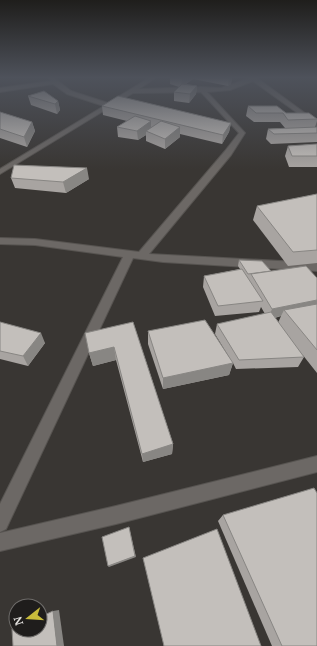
<svg xmlns="http://www.w3.org/2000/svg" width="317" height="646" viewBox="0 0 317 646" font-family="'Noto Serif',serif">
<rect width="100%" height="100%" fill="#393633"/>
<g fill="none" stroke-linecap="round" stroke-linejoin="round">
<defs>
<g id="minor">
<path d="M49 78H54L71 91 108 103 149 78H155L139 89 201 87 221 88 250 78H257L317 122V127L253 81 230 90 207 92 245 133 231 155 149 254 317 263V271L163 262 133 258 6 529 0 532V504L123 257 35 245 0 244V238L35 239 139 252 225 151 239 133 201 92 133 93 0 174V169L104 106 67 94 53 84 0 92V88L51 81Z"/>
<path d="M317 456V472L116 524 0 551V533L116 506Z"/>
</g>
</defs>
<!-- minor casing -->
<use href="#minor" stroke="#575451" stroke-width="2"/>
<!-- minor -->
<use href="#minor" fill="#6c6865" fill-rule="evenodd"/>
</g>
<!-- wall -->
<g fill="#a8a4a1" fill-rule="evenodd">
<path d="M170 78H232L231 84 228 86 193 79 186 84 197 86 196 94 189 103 174 101V92L179 87 170 84Z"/>
<path d="M28 96 58 101 60 110 57 114 31 105Z"/>
<path d="M102 106 231 123 229 132 222 144 180 134V137L165 149 146 141V135L138 140 118 137 117 127 127 121 103 115Z"/>
<path d="M248 106 317 119V121L315 127H317V142L271 144 266 139 268 129 285 128 280 122H254L246 116Z"/>
<path d="M0 112 32 122 35 131 27 147 0 138Z"/>
<path d="M317 144V167H289L285 156 288 146Z"/>
<path d="M11 178 89 179 66 193 15 188Z"/>
<path d="M317 194V263L288 266 253 220 257 206Z"/>
<path d="M239 260 271 271 317 278V373L298 349 304 357 298 367 236 369 233 363 229 375 163 389 148 344V331L229 357 215 334 217 324 265 314 261 307 259 312 215 316 203 287 204 276 240 269 238 266ZM281 316 278 323 275 318Z"/>
<path d="M0 322 45 343 28 366 0 359Z"/>
<path d="M133 322 173 444 172 454 143 462 116 360 93 366 89 353Z"/>
<path d="M223 515 317 646H272L218 521Z"/>
</g>
<!-- shaded-wall -->
<g fill="#888683">
<path d="M182 78H193V79L181 87Z"/>
<path d="M229 78H232L231 84 228 86Z"/>
<path d="M197 86 196 94 189 103 190 94Z"/>
<path d="M58 101 60 110 57 114 55 104Z"/>
<path d="M151 121V131H146V135L138 140 137 131Z"/>
<path d="M32 122 35 131 27 147 24 137Z"/>
<path d="M231 123 229 132 222 144 223 135Z"/>
<path d="M180 127V137L165 149V139Z"/>
<path d="M87 168 89 179 66 193 63 182Z"/>
<path d="M317 300V309L284 310 281 316 268 319 272 309Z"/>
<path d="M41 333 45 343 28 366 23 356Z"/>
<path d="M114 347 116 360 93 366 89 353Z"/>
<path d="M233 363 229 375 163 389V378Z"/>
<path d="M173 444 172 454 143 462 142 454Z"/>
<path d="M129 527 136 557 109 567 108 566Z"/>
<path d="M59 610 64 646H57L53 611Z"/>
</g>
<!-- building -->
<g fill="#c3bfbb" stroke="#888683">
<path d="M182 84 197 86 190 94 174 92Z"/>
<path d="M44 91 58 101 55 104 28 96Z"/>
<path d="M118 96 231 123 223 135 102 106Z"/>
<path d="M248 106H277L286 113H309L317 119 288 120 283 113H256Z"/>
<path d="M0 112 32 122 24 137 0 129Z"/>
<path d="M135 116 151 121 137 131 117 127Z"/>
<path d="M161 121 180 127 165 139 146 131Z"/>
<path d="M317 127V133L274 134 268 129Z"/>
<path d="M317 144V156H292L288 146Z"/>
<path d="M14 165 87 168 63 182 11 178Z"/>
<path d="M317 194V250L293 252 257 206Z"/>
<path d="M239 260 262 261 271 271 248 274Z"/>
<path d="M306 266 317 278V300L272 309 251 274Z"/>
<path d="M242 269 263 301 218 306 204 276Z"/>
<path d="M317 304V350L284 310Z"/>
<path d="M271 312 304 357 239 360 217 324Z"/>
<path d="M205 320 233 363 163 378 148 331Z"/>
<path d="M0 322 41 333 23 356 0 351Z"/>
<path d="M133 322 173 444 142 454 114 347 89 353 85 333Z"/>
<path d="M314 488 317 493V646H282L223 515Z"/>
<path d="M129 527 135 556 108 566 102 537Z"/>
<path d="M217 529 261 646H164L143 558Z"/>
<path d="M53 611 57 646H13L12 629 16 627V630H40V617Z"/>
</g>
<!-- sky -->
<linearGradient id="sky" x2="0" y2="1"><stop stop-color="#1f1e1c"/><stop offset="0.46" stop-color="#4e525b"/><stop offset="1" stop-color="#4e525b" stop-opacity="0"/></linearGradient>
<rect width="317" height="169" fill="url(#sky)"/>
<!-- north arrow -->
<g transform="translate(28 618) rotate(253)"><circle r="19" fill="#1f1d1c" stroke="#6e6c6a"/>
<path d="M0-3L7 15L0 10L-7 15Z" fill="#c8bb3b"/>
<text y="-6" font-size="11" font-weight="bold" text-anchor="middle" fill="#e4e2e0">N</text>
</g>
</svg>
